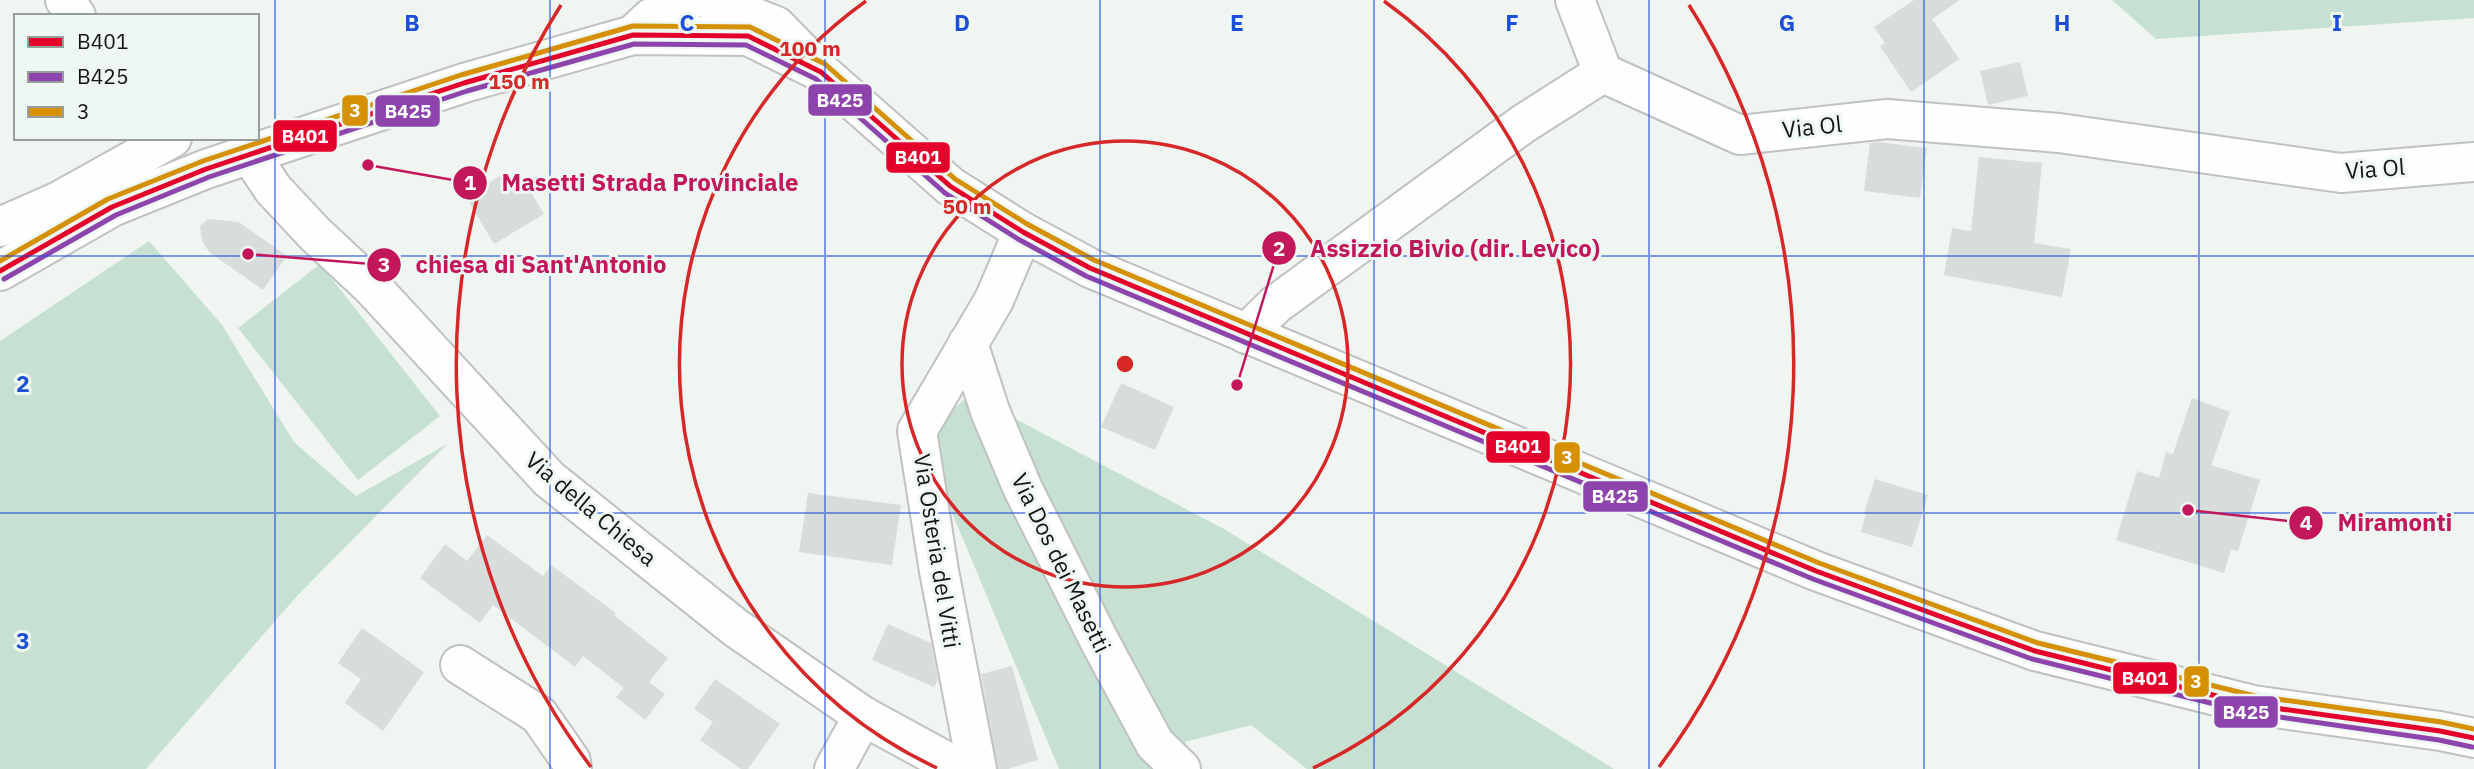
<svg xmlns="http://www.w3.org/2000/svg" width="2474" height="769" viewBox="0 0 2474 769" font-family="'IBM Plex Sans',sans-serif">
<rect width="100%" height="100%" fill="#f0f5f2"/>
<!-- green -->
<g fill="#c6e1d2">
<path d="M2112 0H2474V18L2156 39Z"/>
<path d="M149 241 222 325 294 442 356 496 447 444 297 596 146 769H0V341Z"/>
<path d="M320 264 440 416 358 480 238 328Z"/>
<path d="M970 395 1224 529 1614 769H1307L1251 725 1185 742 1199 769H1059L920 436Z"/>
</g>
<!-- building -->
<g fill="#d8dcda">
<path d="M1914 0H1960L1932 19 1959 59 1911 92 1880 46 1885 43 1874 27Z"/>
<path d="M2020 62 2028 96 1988 105 1980 71Z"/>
<path d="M1878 142 1927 148 1920 198 1864 191 1870 143Z"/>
<path d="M1979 157 2042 163 2034 243 2071 249 2062 297 1944 275 1952 228 1971 231Z"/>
<path d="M501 175 506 184 521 175 544 214 494 244 466 197Z"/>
<path d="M208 219 239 222 287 256 263 290 209 252 202 240 200 226Z"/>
<path d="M1121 383 1174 407 1155 450 1101 427Z"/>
<path d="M2192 398 2230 412 2211 465 2260 480 2238 551 2231 549 2224 573 2116 540 2137 471 2159 478 2166 452 2173 454Z"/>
<path d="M1875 479 1928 495 1912 547 1861 532 1866 514 1864 513Z"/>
<path d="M808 493 901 505 892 565 799 552Z"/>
<path d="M487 535 543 576 551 565 616 613 614 615 668 658 649 682 665 694 645 720 616 697 624 688 583 656 575 667 493 605 480 623 420 578 445 544 467 561Z"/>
<path d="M888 624 931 643 938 680 934 687 872 660Z"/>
<path d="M362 628 424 672 383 731 345 703 361 679 338 663Z"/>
<path d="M1012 666 1038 760 1008 769H998L981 674Z"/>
<path d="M715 679 780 724 748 769H741L700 740 713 722 694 709Z"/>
</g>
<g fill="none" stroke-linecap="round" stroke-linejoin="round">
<defs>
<g id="minor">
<path d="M65 0 76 16"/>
<path d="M711 0 776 26 816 67"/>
<path d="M1575 0 1603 73"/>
<path d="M633 35 651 18 690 0"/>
<path d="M249 153 273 189 315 234 371 286 549 479 736 628 863 716 960 769"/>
<path d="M0 227 57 202 172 138"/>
<path d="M1246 334 1275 305 1523 124 1603 73 1740 135 1887 119 2059 133 2341 173 2474 162"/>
<path d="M968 343 990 411 1023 489 1100 642 1155 744 1181 769"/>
<path d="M460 665 539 715 571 761 572 769"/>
<path d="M834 769 863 716"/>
<path d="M977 769 939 571 917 431 994 300 1023 232"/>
</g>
<path id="major" d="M0 271 112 207 206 169 464 83 633 35 748 36 821 72 950 186 1023 232 1090 268 1816 571 2035 651 2253 705 2440 731 2474 738"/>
</defs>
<!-- minor casing -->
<use href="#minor" stroke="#bfc2c0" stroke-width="42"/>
<!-- major casing -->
<use href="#major" stroke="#bfc2c0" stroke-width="42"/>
<!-- minor -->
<use href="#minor" stroke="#fdfefd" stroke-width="38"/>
<!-- major -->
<use href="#major" stroke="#fdfefd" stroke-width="38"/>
<defs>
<path id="bus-1" d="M0 271 112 207 206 169 464 83 633 35 748 36 821 72 950 186 1023 232 1090 268 1816 571 2035 651 2253 705 2440 731 2474 738"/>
<path id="bus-2" d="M4 279 116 215 209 177 467 91 634 44 746 45 816 79 945 193 1018 239 1086 276 1813 579 2032 659 2251 713 2439 740 2472 747"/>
<path id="bus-3" d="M0 261 108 199 203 161 461 75 633 26 750 27 825 64 955 179 1027 224 1094 260 1819 563 2038 643 2255 696 2441 722 2474 729"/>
</defs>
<!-- bus-1 casing -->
<use href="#bus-1" stroke="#eef7f2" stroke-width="10"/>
<!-- bus-2 casing -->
<use href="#bus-2" stroke="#eef7f2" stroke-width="10"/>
<!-- bus-3 casing -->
<use href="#bus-3" stroke="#eef7f2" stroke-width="10"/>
<!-- bus-1 -->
<use href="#bus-1" stroke="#e4002b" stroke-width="5"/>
<!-- bus-2 -->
<use href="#bus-2" stroke="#8e44ad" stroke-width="5"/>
<!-- bus-3 -->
<use href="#bus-3" stroke="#d59003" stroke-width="5"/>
</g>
<!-- grid -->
<path fill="none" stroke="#1d4ed8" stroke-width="2" stroke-opacity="0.55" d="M275 0V769M550 0V769M825 0V769M1100 0V769M1374 0V769M1649 0V769M1924 0V769M2199 0V769M0 256H2474M0 513H2474"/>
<!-- distance rings -->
<g fill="none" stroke="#d62828" stroke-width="3.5">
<circle cx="1125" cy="364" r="223"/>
<path d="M937 768A446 446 0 0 1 866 1M1384 1A446 446 0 0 1 1313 768"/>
<path d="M591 767A669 669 0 0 1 561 5M1689 5A669 669 0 0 1 1659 767"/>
</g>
<g text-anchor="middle" stroke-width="6" stroke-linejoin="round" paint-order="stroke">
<!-- street labels -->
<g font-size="23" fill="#131615" stroke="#eef7f2">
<text transform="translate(1812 127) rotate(-6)" y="8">Via Ol</text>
<text transform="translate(2375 169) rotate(-4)" y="8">Via Ol</text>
<text transform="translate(591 509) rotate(40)" y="8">Via della Chiesa</text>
<text transform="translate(937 551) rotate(81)" y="8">Via Osteria del Vitti</text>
<text transform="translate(1061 563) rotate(64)" y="8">Via Dos dei Masetti</text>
</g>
</g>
<g font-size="23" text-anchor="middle" font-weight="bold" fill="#1d4ed8" stroke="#eef7f2" stroke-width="6" stroke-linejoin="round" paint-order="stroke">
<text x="412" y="31">B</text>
<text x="687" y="31">C</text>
<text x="962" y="31">D</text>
<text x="1237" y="31">E</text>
<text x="1512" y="31">F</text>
<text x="1787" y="31">G</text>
<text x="2062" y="31">H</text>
<text x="2337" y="31">I</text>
<text x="23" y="392">2</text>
<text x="23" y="649">3</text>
</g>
<circle cx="1125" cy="364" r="10" fill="#d62828" stroke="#eef7f2" stroke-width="3.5"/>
<g font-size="21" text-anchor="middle" font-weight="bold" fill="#d62828" stroke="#eef7f2" stroke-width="6" stroke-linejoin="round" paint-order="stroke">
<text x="810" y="56">100 m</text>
<text x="519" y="89">150 m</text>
<text x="967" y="214">50 m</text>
</g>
<!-- callouts -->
<path fill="none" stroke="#c2185b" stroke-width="2.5" d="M368 165L470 183M1237 385L1279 248M248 254L384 265M2188 510L2306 523"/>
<g fill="#c2185b" stroke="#eef7f2" stroke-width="2.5">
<circle cx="368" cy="165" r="7"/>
<circle cx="1237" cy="385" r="7"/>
<circle cx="248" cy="254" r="7"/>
<circle cx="2188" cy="510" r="7"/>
<circle cx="470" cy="183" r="18"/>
<circle cx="1279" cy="248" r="18"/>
<circle cx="384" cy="265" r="18"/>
<circle cx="2306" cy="523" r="18"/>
</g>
<g font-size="21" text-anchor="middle" font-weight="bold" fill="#fff">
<text x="470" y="190">1</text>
<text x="1279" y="256">2</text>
<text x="384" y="272">3</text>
<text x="2306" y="530">4</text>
</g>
<g font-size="24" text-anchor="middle" font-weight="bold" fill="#c2185b" stroke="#eef7f2" stroke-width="6" stroke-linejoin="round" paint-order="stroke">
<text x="650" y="191">Masetti Strada Provinciale</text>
<text x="1455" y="257">Assizzio Bivio (dir. Levico)</text>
<text x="541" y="273">chiesa di Sant'Antonio</text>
<text x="2395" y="531">Miramonti</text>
</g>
<g stroke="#eef7f2" stroke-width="2.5">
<rect x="807" y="83" width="66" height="34" rx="7" fill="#8e44ad"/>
<rect x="341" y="94" width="28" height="33" rx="7" fill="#d59003"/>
<rect x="374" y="94" width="67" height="34" rx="7" fill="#8e44ad"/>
<rect x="272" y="119" width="66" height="34" rx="7" fill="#e4002b"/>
<rect x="885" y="141" width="66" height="33" rx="7" fill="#e4002b"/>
<rect x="1485" y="430" width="66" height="34" rx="7" fill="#e4002b"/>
<rect x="1553" y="441" width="28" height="33" rx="7" fill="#d59003"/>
<rect x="1582" y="480" width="67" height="33" rx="7" fill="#8e44ad"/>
<rect x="2112" y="661" width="66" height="34" rx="7" fill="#e4002b"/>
<rect x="2183" y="665" width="27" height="33" rx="7" fill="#d59003"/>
<rect x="2213" y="695" width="66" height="34" rx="7" fill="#8e44ad"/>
</g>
<g font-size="19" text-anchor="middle" font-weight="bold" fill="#fff">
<text x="840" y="107">B425</text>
<text x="355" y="117">3</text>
<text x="408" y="118">B425</text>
<text x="305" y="143">B401</text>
<text x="918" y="164">B401</text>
<text x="1518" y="453">B401</text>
<text x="1567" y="464">3</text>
<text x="1615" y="503">B425</text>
<text x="2145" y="685">B401</text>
<text x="2196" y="688">3</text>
<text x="2246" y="719">B425</text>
</g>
<!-- legend -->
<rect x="14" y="14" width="245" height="126" fill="#eef7f2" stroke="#969d9a" stroke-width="2"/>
<rect x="28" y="37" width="35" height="10" fill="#e4002b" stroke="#969d9a" stroke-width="2"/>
<text x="77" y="49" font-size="21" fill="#131615">B401</text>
<rect x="28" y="72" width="35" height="10" fill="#8e44ad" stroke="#969d9a" stroke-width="2"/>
<text x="77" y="84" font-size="21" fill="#131615">B425</text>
<rect x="28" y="107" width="35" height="10" fill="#d59003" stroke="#969d9a" stroke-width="2"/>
<text x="77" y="119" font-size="21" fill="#131615">3</text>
</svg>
